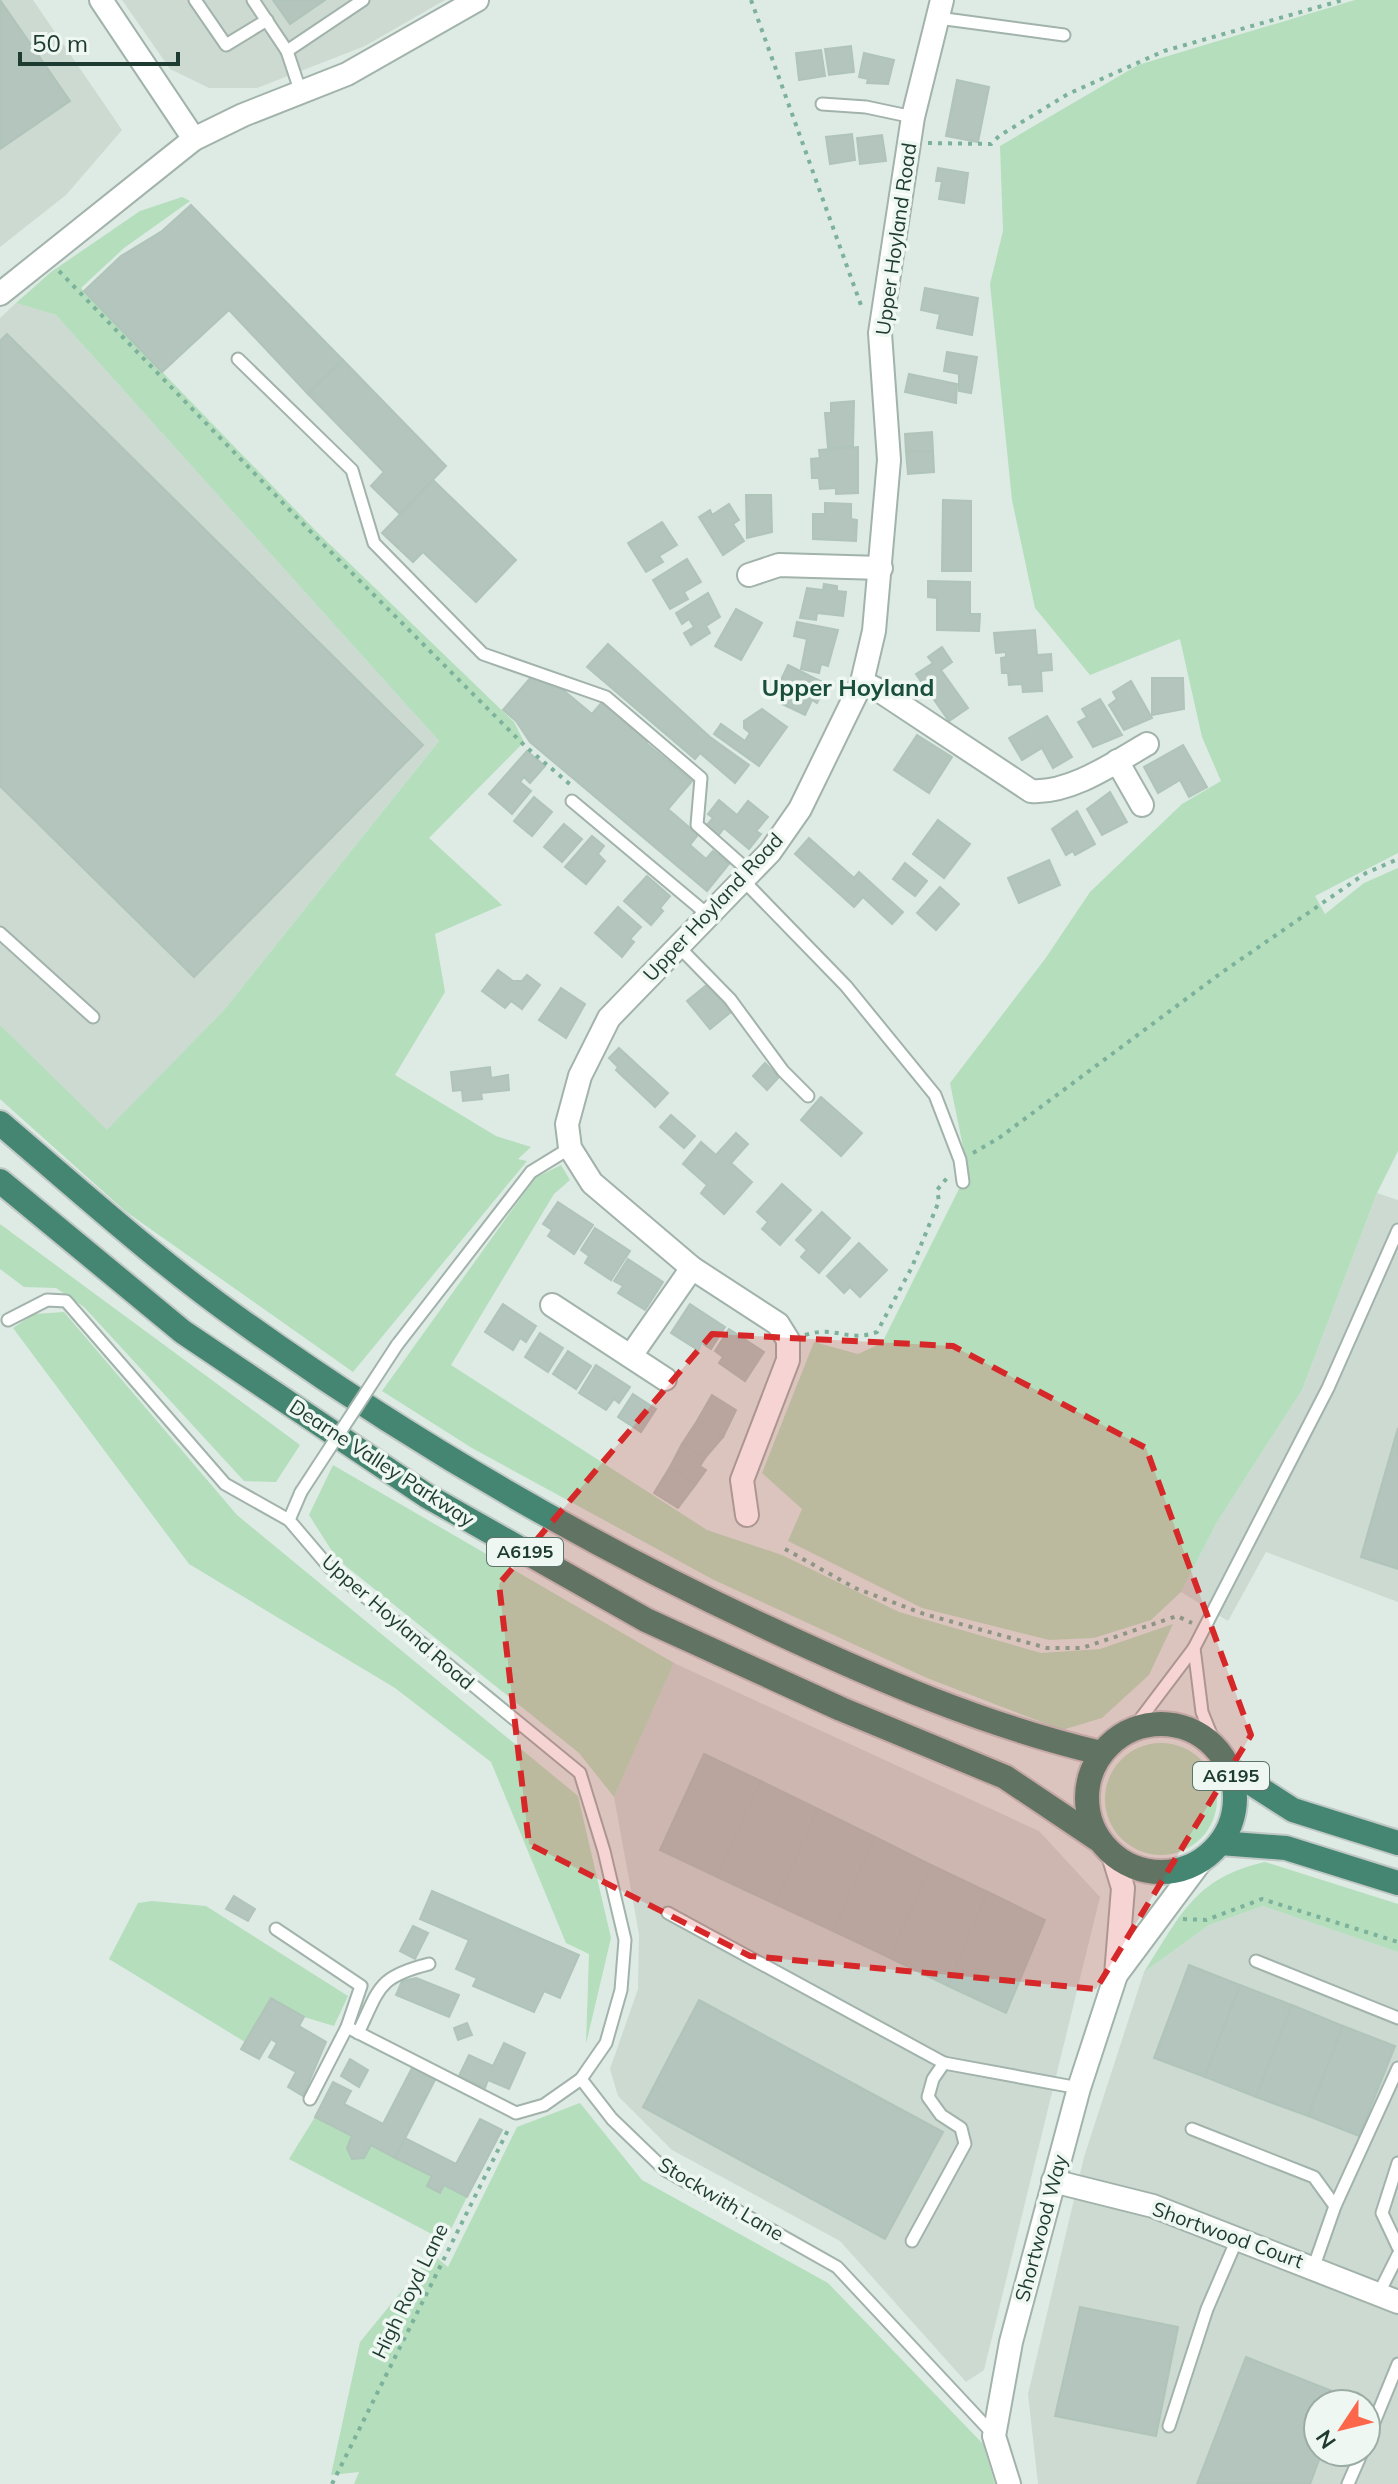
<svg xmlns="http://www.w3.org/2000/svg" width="1398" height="2484" viewBox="0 0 1398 2484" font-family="Mulish,sans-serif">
<rect width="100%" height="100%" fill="#deebe4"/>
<!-- built -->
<g fill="#ccdad2" fill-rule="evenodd">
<path d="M0 0H33L122 130 66 195 0 247Z"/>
<path d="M122 0H445L365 46 257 88H209L170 69Z"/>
<path d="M16 303 56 315 439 741 224 1010 107 1131 0 1025V318Z"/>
<path d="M1377 1193 1398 1200V1602L1266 1552 1228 1621 1181 1592 1217 1522 1302 1390Z"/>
<path d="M674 1663 1039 1831 1100 1897 984 2370 966 2382 840 2241 672 2150 618 2096 610 2069 638 1989 639 1934 614 1797Z"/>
<path d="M1263 1906 1398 1952V2484H1038L1028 2394 1084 2157 1144 1972 1209 1925ZM1318 2404H1366V2452H1318Z"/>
</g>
<!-- green -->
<g fill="#b4debc">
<path d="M1355 0H1398V853L1315 896 1325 914 1364 883 1398 868V1151L1377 1193 1302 1390 1217 1522 1181 1592 1151 1620 1094 1638 1049 1640 922 1608 788 1541 802 1509 762 1473 814 1342 858 1354 882 1343 968 1171 950 1083 1045 959 1090 892 1182 804 1221 781 1202 737 1180 639 1090 675 1035 608 1012 500 990 284 1003 231 1000 146 1138 65Z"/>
<path d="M182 197 190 201 124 248 81 288 317 532 514 722 524 742 429 838 502 905 435 934 445 992 395 1075 496 1136 531 1147 518 1159 527 1161 353 1372 125 1211 0 1099V1025L107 1130 224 1010 439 741 56 315 16 303 51 272 140 211Z"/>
<path d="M561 1165 570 1180 554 1194 451 1365 707 1530 782 1555 899 1612 1041 1653 1100 1649 1173 1624 1149 1675 1102 1718 1062 1730 927 1678 712 1579 472 1448 382 1391 535 1178Z"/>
<path d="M0 1224 300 1445 276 1482 244 1481 84 1307 56 1288 24 1287 0 1269Z"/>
<path d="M64 1312 237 1515 578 1796 611 1938 586 2044 589 1954 566 1943 491 1762 395 1688 189 1564 13 1328 34 1314Z"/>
<path d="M333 1465 674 1663 614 1797 579 1753 337 1559 309 1515Z"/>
<circle cx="1161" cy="1799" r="56"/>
<path d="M1265 1862 1398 1904V1952L1263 1906 1209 1925 1144 1972C1181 1915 1194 1878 1265 1862Z"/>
<path d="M152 1901 206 1906 348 1996 334 2026 304 2017 271 1998 245 2042 109 1959 138 1903Z"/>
<path d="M580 2103 642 2180 828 2283 983 2444 995 2484H354L359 2472 331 2475 360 2342 432 2254 448 2267 517 2127Z"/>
<path d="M315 2117 352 2136 347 2148 352 2159 364 2158 371 2145 432 2176 428 2186 440 2193 444 2185 467 2197 445 2241 289 2159Z"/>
</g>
<!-- building -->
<g fill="#b3c5bc" stroke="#b0c4ba" stroke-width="2">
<path d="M0 0 70 101 0 149Z"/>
<path d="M273 0H325L290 24Z"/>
<path d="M851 46 854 72 829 75 825 49Z"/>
<path d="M821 50 825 76 799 80 796 53Z"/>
<path d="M864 53 894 60 888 84 867 83 868 79 859 77Z"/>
<path d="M957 80 989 87 978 142 946 136Z"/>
<path d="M852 134 855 160 830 164 826 137Z"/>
<path d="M882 135 886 161 860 164 857 138Z"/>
<path d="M938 168 968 173 964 203 939 199 942 181H936Z"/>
<path d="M191 205 343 360 308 394 229 310 162 372 84 291 121 256 162 231Z"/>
<path d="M925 288 978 298 972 335 937 328 940 314 921 310Z"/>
<path d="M7 334 423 745 194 977 0 786V341Z"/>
<path d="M947 352 977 357 971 393 959 391V374L944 371Z"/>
<path d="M343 360 446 466 400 514 371 486 384 472 308 394Z"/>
<path d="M909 374 957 384 956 403 905 392Z"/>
<path d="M854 401 853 446 828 448 825 413H831V403Z"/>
<path d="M932 432 933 451 906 452 905 434Z"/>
<path d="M858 447V493L836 494V488L820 489 819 478H812L811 459 820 458 819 450Z"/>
<path d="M933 451 934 472 908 474 906 452Z"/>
<path d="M433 480 516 560 476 602 423 552 413 562 382 533Z"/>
<path d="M746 495H771L772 532 747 538Z"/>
<path d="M943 500 971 501V571H942Z"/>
<path d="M825 503 851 504V519L857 520 856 541 813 539V514H825Z"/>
<path d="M729 504 739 520 733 524 744 541 723 555 699 517 710 510 712 515Z"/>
<path d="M662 522 677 545 659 556 663 562 646 572 628 543Z"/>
<path d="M687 559 701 582 684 592 688 599 670 609 653 580Z"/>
<path d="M928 581 970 582V614H980L979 631 937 630V598L928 597Z"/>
<path d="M824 584 837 586V591L846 592 843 616 817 613 816 620 800 618 807 588 823 590Z"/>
<path d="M708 593 720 617 706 626 710 633 691 645 684 633 694 627 689 619 682 624 676 613Z"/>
<path d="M736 609 762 623 741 660 715 646Z"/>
<path d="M797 622 838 630 828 666 821 664 819 673 801 669 807 639 794 636Z"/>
<path d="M1035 630 1037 655 1051 654 1052 670 1041 671 1042 691 1023 692 1022 684 1009 685 1008 673H1002L1001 658 1006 657V652L996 653 994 633Z"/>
<path d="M608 644 710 737 749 765 735 783 700 753 695 759 587 667Z"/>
<path d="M942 647 952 662 941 670 968 708 949 721 916 674 933 663 928 657Z"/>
<path d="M788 665 826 684 817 703 812 700 805 715 782 704 789 689 779 684Z"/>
<path d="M538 669 592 714 609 694 655 732 646 743 692 781 668 809 698 835 690 845 706 859 713 851 729 864 707 891 530 742 516 721 503 710Z"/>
<path d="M1152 678H1183L1184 709 1152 715Z"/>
<path d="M1131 681 1152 718 1124 730 1109 705 1117 699 1113 692Z"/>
<path d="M1100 699 1122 735 1093 747 1078 722 1087 717 1082 709Z"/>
<path d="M762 709 787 727 759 766 714 734 721 724 745 741 750 733 744 728V721Z"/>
<path d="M1047 716 1072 757 1053 768 1042 748 1022 760 1009 738Z"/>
<path d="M917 735 952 757 929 793 894 770Z"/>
<path d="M1183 745 1207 787 1189 797 1180 780 1158 793 1144 767Z"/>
<path d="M527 751 545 766 530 783 524 777 520 782 531 791 512 814 489 794Z"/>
<path d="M1110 792 1127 822 1102 835 1087 809Z"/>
<path d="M534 797 552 812 532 836 514 821Z"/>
<path d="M719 800 737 815 748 801 768 817 756 831 761 834 749 849 724 828 718 836 706 826 713 818 708 814Z"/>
<path d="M1077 811 1095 844 1075 855 1073 851 1066 855 1052 829Z"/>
<path d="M938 820 970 844 944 878 913 854Z"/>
<path d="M564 824 582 839 562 862 544 847Z"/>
<path d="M592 836 604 846 598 854 605 861 586 884 565 867Z"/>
<path d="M809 838 854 878 859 872 903 912 892 924 863 897 854 907 795 854Z"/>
<path d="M1049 860 1060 885 1019 903 1008 878Z"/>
<path d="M905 863 927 881 915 896 893 879Z"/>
<path d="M647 876 670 896 660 908 663 911 651 925 624 901Z"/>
<path d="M940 887 959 904 936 930 917 913Z"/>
<path d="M618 907 641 927 630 939 634 942 622 957 595 933Z"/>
<path d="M498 970 513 981H522L527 975 540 985 522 1009 511 1001 505 1008 482 991Z"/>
<path d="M708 984 731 1012 710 1029 687 1001Z"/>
<path d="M561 988 585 1004 566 1038 539 1020Z"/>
<path d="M619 1048 668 1093 655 1107 616 1070 618 1067 609 1058Z"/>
<path d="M765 1063 779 1077 767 1090 753 1076Z"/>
<path d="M490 1067 491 1078 508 1075 509 1090 481 1093 482 1099 463 1101 462 1090 453 1091 451 1072Z"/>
<path d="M821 1097 862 1133 841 1156 801 1120Z"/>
<path d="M671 1115 695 1136 684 1148 660 1127Z"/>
<path d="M736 1133 748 1144 731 1163 752 1182 724 1214 701 1193 707 1185 683 1164 701 1142 716 1155Z"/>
<path d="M782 1184 811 1210 780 1245 762 1229 768 1222 757 1212Z"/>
<path d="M558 1202 593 1225 574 1254 548 1236 552 1230 543 1224Z"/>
<path d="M822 1212 850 1238 819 1273 801 1257 807 1250 796 1240Z"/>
<path d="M595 1228 630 1251 611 1280 585 1263 589 1256 581 1250Z"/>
<path d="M859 1243 887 1270 860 1297 850 1287 844 1293 827 1276Z"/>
<path d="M628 1259 663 1282 645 1310 618 1293 623 1286 614 1281Z"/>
<path d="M503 1304 536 1326 526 1342 520 1338 513 1350 485 1332Z"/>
<path d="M690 1304 725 1327 711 1349 702 1343 698 1350 671 1333Z"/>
<path d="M729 1329 764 1352 745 1381 719 1363 723 1357 715 1351Z"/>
<path d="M540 1333 563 1348 548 1372 525 1357Z"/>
<path d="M568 1351 591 1366 576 1389 553 1374Z"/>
<path d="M596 1365 630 1387 619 1403 614 1399 606 1410 579 1393Z"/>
<path d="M633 1394 656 1409 641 1432 618 1417Z"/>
<path d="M712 1395 736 1410 723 1437 697 1421Z"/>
<path d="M697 1421 723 1437 705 1458 682 1444Z"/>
<path d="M1398 1428V1569L1361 1557Z"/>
<path d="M682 1444 705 1458 700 1466 706 1470 696 1484 670 1467Z"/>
<path d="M670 1467 696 1484 678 1508 654 1493Z"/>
<path d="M704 1754 761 1781 717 1877 660 1850Z"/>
<path d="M761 1781 818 1809 775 1904 717 1877Z"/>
<path d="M818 1809 875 1837 833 1931 775 1904Z"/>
<path d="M875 1837 931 1865 890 1958 833 1931Z"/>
<path d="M931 1865 988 1892 948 1986 890 1958Z"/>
<path d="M432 1891 579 1955 560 1998 544 1991 534 2012 473 1986 477 1978 456 1969 469 1940 420 1919Z"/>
<path d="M988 1892 1045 1920 1006 2013 948 1986Z"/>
<path d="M234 1896 255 1909 248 1921 226 1909Z"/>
<path d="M413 1926 428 1933 415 1959 400 1951Z"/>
<path d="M1189 1965 1240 1985 1205 2077 1154 2058Z"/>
<path d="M416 1978 459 1995 449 2017 396 1995 402 1981Z"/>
<path d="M1240 1985 1292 2005 1256 2097 1205 2077Z"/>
<path d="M271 1998 304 2017 299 2026 326 2042 303 2096 288 2087 296 2072 269 2057 277 2043 271 2039 259 2059 241 2049Z"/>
<path d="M699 2000 943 2132 885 2239 643 2107Z"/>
<path d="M1292 2005 1343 2026 1308 2116 1256 2097Z"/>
<path d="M467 2023 472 2035 458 2040 454 2028Z"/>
<path d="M1343 2026 1395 2046 1359 2136 1308 2116Z"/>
<path d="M504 2043 525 2053 509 2089 488 2080 485 2088 459 2076 469 2055 493 2066Z"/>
<path d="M350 2059 368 2070 359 2087 341 2076Z"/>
<path d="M413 2066 436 2078 395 2158 371 2145 364 2158 352 2159 347 2148 352 2136 315 2117 333 2082 351 2091 344 2104 383 2124Z"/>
<path d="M480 2119 502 2130 467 2197 444 2185 440 2193 427 2186 432 2176 395 2158 405 2138 456 2164Z"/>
<path d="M1080 2307 1178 2327 1156 2436 1055 2416Z"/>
<path d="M1246 2357 1345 2396 1342 2404H1318V2452H1322L1310 2484H1197Z"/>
</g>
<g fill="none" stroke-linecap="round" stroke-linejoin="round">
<defs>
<g id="service">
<path d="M195 0 226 45 267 20"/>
<path d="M253 0 287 51 301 93"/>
<path d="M938 18 1064 35"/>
<path d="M287 51 363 0"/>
<path d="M822 104 866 107 913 117"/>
<path d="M238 359 352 470 374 543 483 654 606 697 701 778 697 825 750 872"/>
<path d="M572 801 707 914"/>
<path d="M742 879 846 986 935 1095 960 1160 963 1182"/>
<path d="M0 933 93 1017"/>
<path d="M678 946 730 999 783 1071 808 1096"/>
<path d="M8 1320 47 1300 66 1301 225 1484 289 1520"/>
<path d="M397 1345 531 1172 570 1148"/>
<path d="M301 1492 289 1520 329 1567 580 1773 604 1851 625 1940 621 1990 606 2043 581 2079 612 2119 665 2170 837 2267 994 2435"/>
<path d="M1132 1730 1194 1648"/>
<path d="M1217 1749 1202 1712 1194 1648 1328 1388 1398 1230"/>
<path d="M668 1913 944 2063 1079 2088"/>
<path d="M276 1929 361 1986 347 2027"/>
<path d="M1256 1961 1398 2018"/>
<path d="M358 2033C380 1988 377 1977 429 1964"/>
<path d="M310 2099 347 2027 516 2113 544 2105 581 2079"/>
<path d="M1192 2129 1314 2177 1335 2206"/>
<path d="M1398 2163 1382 2213 1398 2247"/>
<path d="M912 2241 965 2144 961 2128 941 2115 928 2097 933 2079 944 2063"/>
<path d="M1314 2266 1335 2206 1398 2068"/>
<path d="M1379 2293 1398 2255"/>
<path d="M1169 2426 1207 2309 1238 2237"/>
<path d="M1366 2442 1398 2364"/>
<path d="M1348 2484 1362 2452"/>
</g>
<g id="minor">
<path d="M101 0 194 139"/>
<path d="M0 294 194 139 243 115 347 74 477 0"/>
<path d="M749 575 779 565 881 568"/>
<path d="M862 682 880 691 1031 791C1070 794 1114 763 1147 744"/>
<path d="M1117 761 1142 805"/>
<path d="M552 1305 665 1379"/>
<path d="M632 1354 692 1268"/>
<path d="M747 1515 742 1480 788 1360V1340L778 1324 692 1268 592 1183 570 1148 567 1124 580 1076 609 1018 770 852 800 809 862 682 874 631 889 460 880 333 913 117 942 0"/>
<path d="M1116 1975 1201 1861"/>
<path d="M1053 2181 1153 2206 1398 2302"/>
<path d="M1009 2484 994 2436 1011 2342 1079 2088 1116 1975 1123 1888 1113 1855"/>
</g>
<g id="trunk">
<path d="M0 1123C79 1190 158 1262 243 1322 408 1440 587 1544 770 1629 877 1679 986 1726 1101 1753"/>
<path d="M0 1181 183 1332 427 1496 646 1620 841 1709 1005 1777 1099 1840"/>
<circle cx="1161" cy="1798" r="74"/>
<path d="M1229 1769 1293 1810 1398 1843"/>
<path d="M1220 1843 1286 1848 1398 1883"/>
</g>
</defs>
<!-- service casing -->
<use href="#service" stroke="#a1b3ab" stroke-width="15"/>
<!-- minor casing -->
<use href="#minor" stroke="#a1b3ab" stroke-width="26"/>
<!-- trunk casing -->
<use href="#trunk" stroke="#c0c8c5" stroke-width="28"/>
<!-- path -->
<g stroke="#7cb19b" stroke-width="4" stroke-dasharray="4 6" stroke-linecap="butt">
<path d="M751 0 862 308"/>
<path d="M928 143 991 144 999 136 1068 94 1164 51 1343 0"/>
<path d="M59 271 313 534 525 746 572 786"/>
<path d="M973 1153 999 1138 1221 973 1366 873 1398 859"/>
<path d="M805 1335C837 1325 847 1343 877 1332L912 1267 939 1201 937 1190 947 1178"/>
<path d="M785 1549 855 1588 924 1614 1047 1648H1082L1177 1616 1192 1623"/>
<path d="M1183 1919 1206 1920 1262 1899 1398 1942"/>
<path d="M332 2484 509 2128"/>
</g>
<!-- service -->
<use href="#service" stroke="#fff" stroke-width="11"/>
<!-- minor -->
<use href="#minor" stroke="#fff" stroke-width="22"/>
<!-- trunk -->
<use href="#trunk" stroke="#448671" stroke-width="24"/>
<defs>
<path id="service-bridge" d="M301 1492 397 1345"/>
</defs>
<!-- service-bridge casing -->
<use href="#service-bridge" stroke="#a1b3ab" stroke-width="15" stroke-linecap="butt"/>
<!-- service-bridge -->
<use href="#service-bridge" stroke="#fff" stroke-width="11"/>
</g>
<!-- marked area -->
<path fill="#d62828" fill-opacity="0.2" stroke="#d62828" stroke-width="6" stroke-dasharray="16 10" stroke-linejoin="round" d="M712 1334 953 1346 1146 1448 1251 1735 1096 1989 750 1956 529 1844 499 1584Z"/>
<g text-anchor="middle" stroke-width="7" stroke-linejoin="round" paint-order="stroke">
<!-- shield labels -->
<g fill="#eef7f2" stroke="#5c736b" stroke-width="2">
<rect x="487" y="1538" width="76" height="28" rx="6"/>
<rect x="1193" y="1762" width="76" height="28" rx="6"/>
</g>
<g font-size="18" font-weight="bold" fill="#1e3b31">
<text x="525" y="1558">A6195</text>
<text x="1231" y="1782">A6195</text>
</g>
<!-- street labels -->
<g font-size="20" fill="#1e3b31" stroke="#eef7f2">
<text transform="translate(896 239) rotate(-82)" y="7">Upper Hoyland Road</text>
<text transform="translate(713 907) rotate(-47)" y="7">Upper Hoyland Road</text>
<text transform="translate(382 1463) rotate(33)" y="7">Dearne Valley Parkway</text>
<text transform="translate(398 1622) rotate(41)" y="7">Upper Hoyland Road</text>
<text transform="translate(721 2199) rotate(31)" y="7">Stockwith Lane</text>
<text transform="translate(1041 2228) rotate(-75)" y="7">Shortwood Way</text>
<text transform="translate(1228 2235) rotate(20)" y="7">Shortwood Court</text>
<text transform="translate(410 2291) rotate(-64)" y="7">High Royd Lane</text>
</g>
<!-- quarter labels -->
<g font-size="24" font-weight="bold" fill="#194e3d" stroke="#eef7f2">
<text x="848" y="696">Upper Hoyland</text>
</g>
</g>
<!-- north arrow -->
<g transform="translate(1342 2428) rotate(235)"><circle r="38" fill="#eef7f2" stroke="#9baca5" stroke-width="2"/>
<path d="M0-6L14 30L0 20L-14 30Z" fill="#fc674b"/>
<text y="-12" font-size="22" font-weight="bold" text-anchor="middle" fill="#1e3b31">N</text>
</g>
<!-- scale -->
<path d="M20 52v12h158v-12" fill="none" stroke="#1e3b31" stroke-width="4"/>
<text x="32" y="52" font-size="24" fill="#1e3b31" stroke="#eef7f2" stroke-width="6" paint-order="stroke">50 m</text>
</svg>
